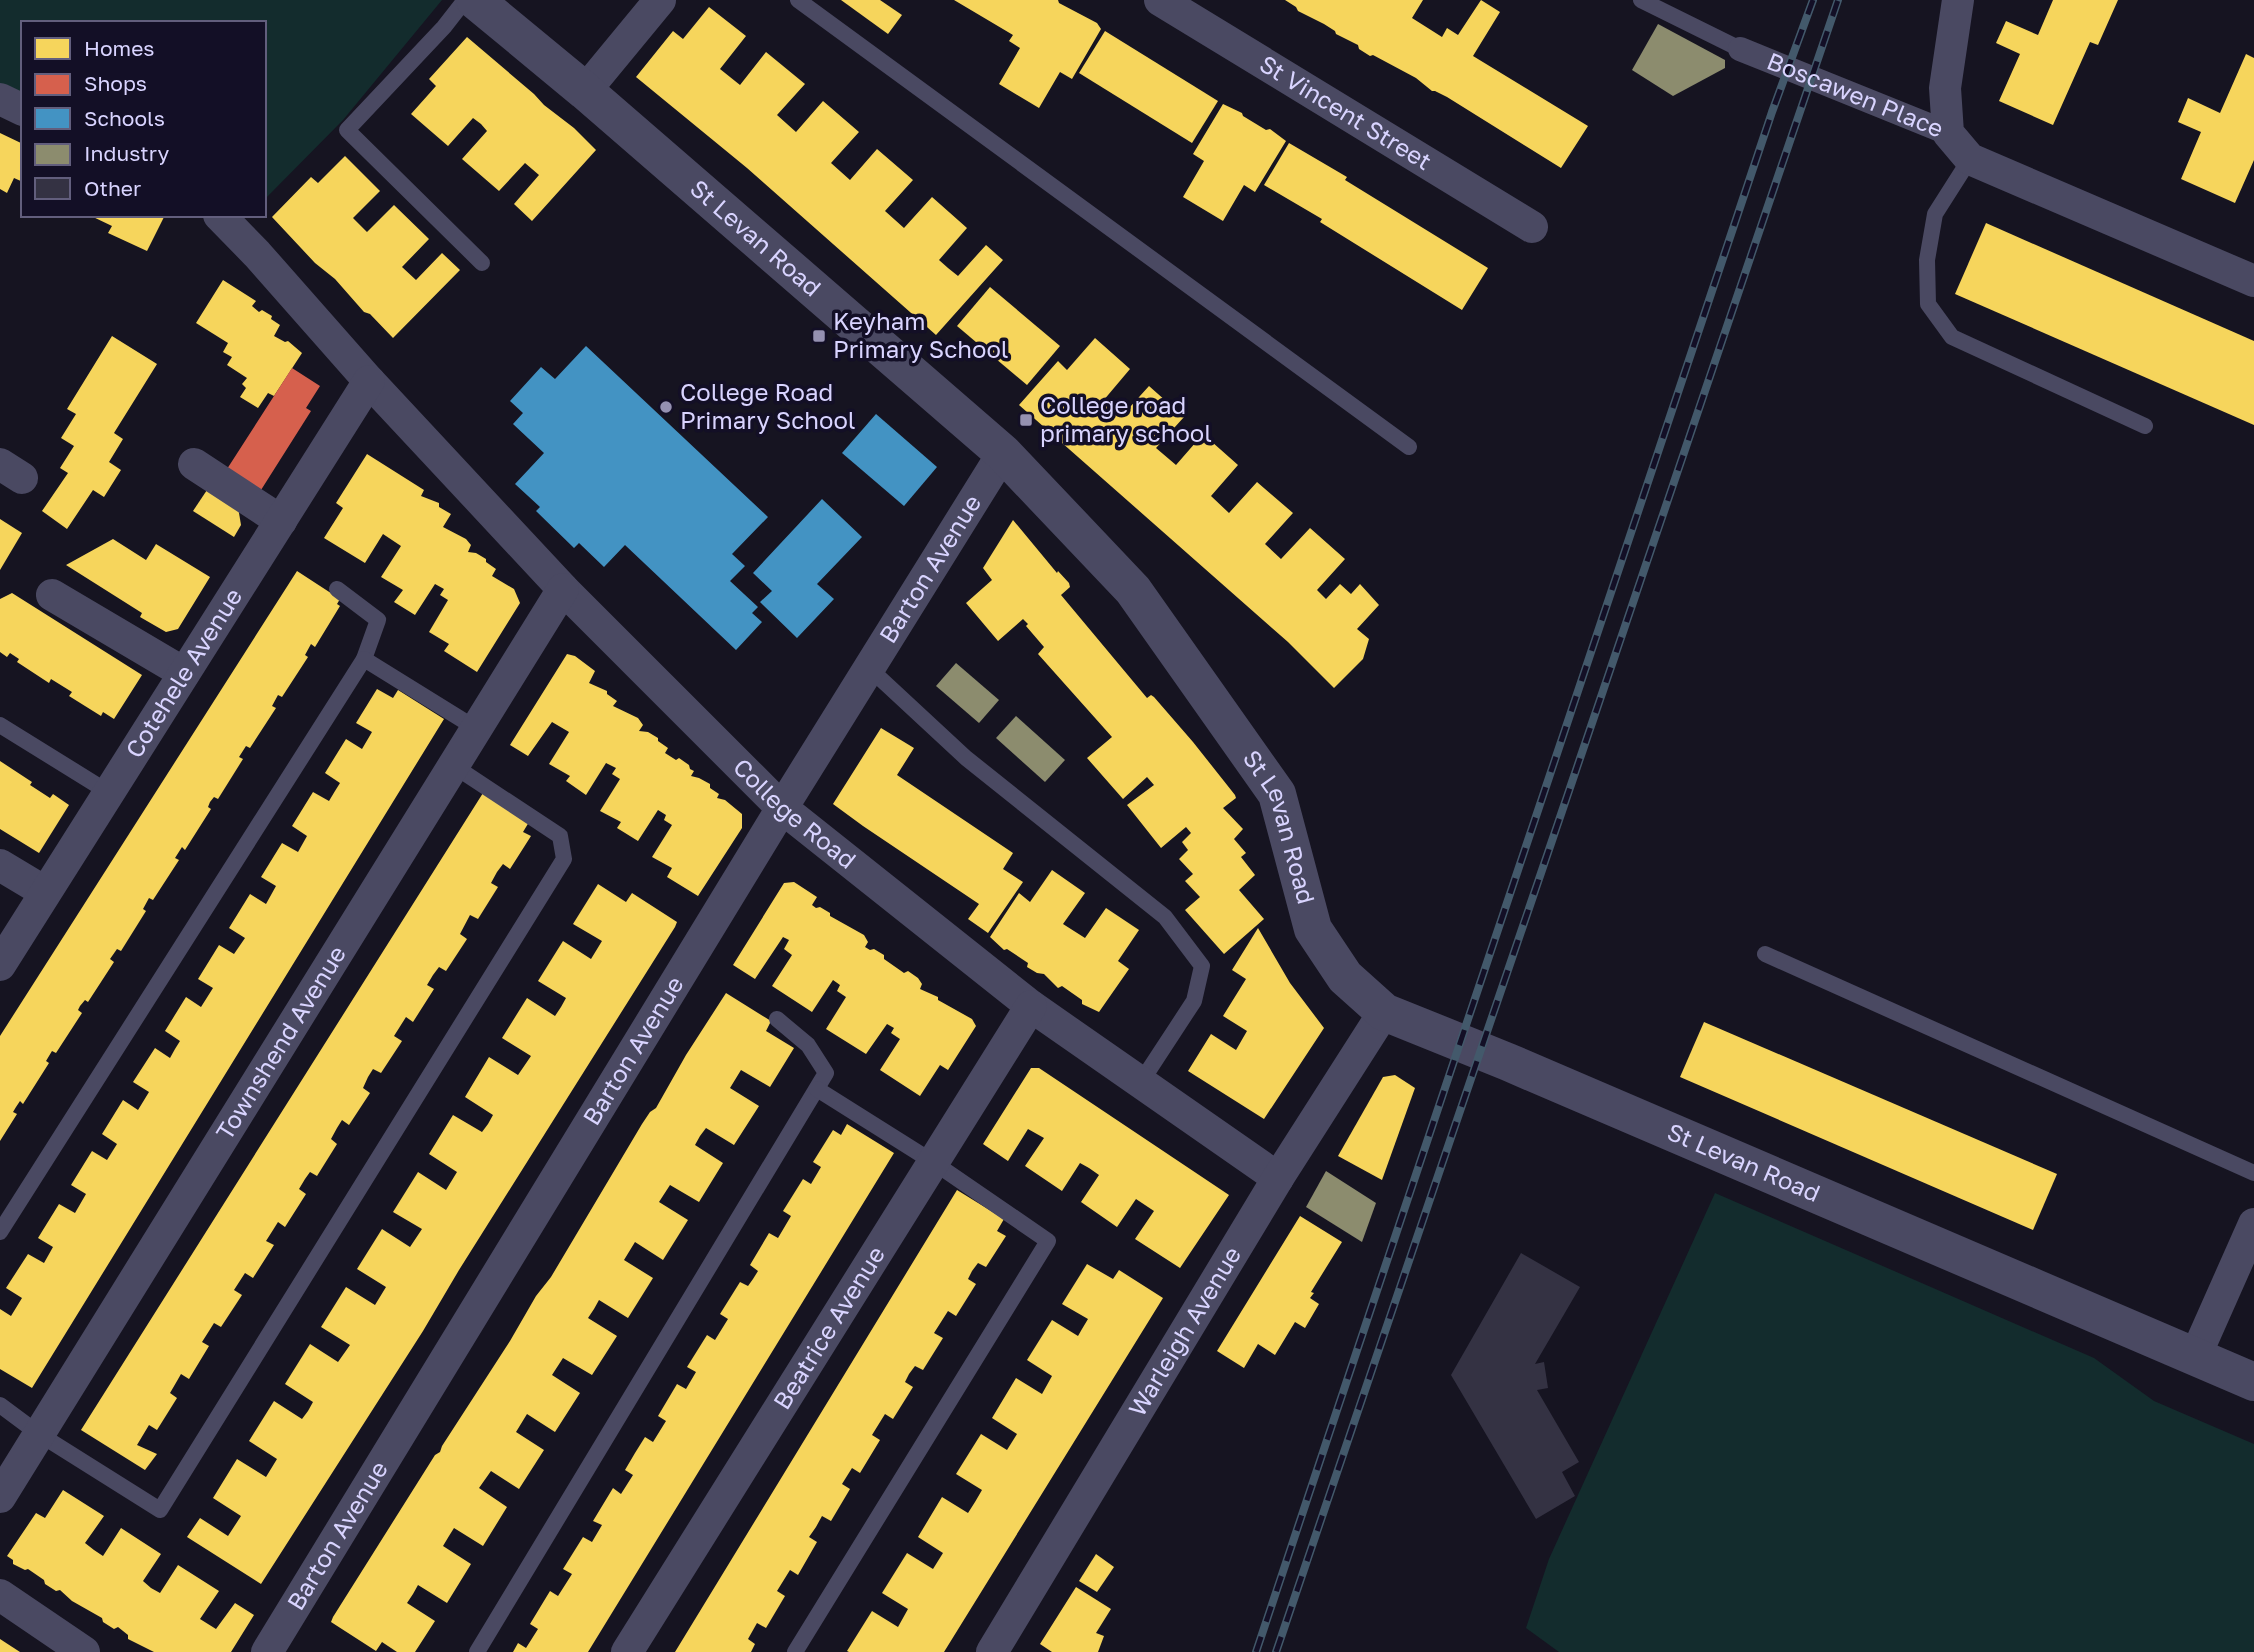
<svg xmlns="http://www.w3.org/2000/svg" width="2254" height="1652" viewBox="0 0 2254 1652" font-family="'Golos Text',sans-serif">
<rect width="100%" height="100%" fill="#161421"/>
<!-- green -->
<g fill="#132c2d">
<path d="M0 0H442L343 120 264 200V23H23V102L0 91Z"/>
<path d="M1715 1193 2094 1358 2154 1401 2254 1444V1652H1559L1526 1628 1549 1559Z"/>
</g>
<!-- homes -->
<g fill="#f6d55c">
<path d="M841 0H880L902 15 888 34Z"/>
<path d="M954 0H1058L1059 3 1097 23 1101 29 1072 79 1060 72 1039 108 999 84 1020 48 1009 41 1013 35Z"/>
<path d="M1285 0H1423L1412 18 1442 37 1447 28 1458 35 1481 0 1500 12 1473 56 1588 126 1561 168 1447 97 1435 91H1432L1416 78 1373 55 1370 56 1359 49 1358 45 1336 34 1335 31 1324 24 1298 11 1296 7Z"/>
<path d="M2053 0H2118L2098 45 2090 42 2053 125 1999 101 2020 54 1996 43 2006 21 2038 35Z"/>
<path d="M709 7 746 36 720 69 740 85 766 52 805 84 777 115 796 132 823 101 859 132 831 163 850 180 877 149 913 180 885 211 904 228 932 197 967 228 939 260 948 268 958 276 986 245 1003 260 936 335 747 168 636 77 673 31 683 39Z"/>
<path d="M1105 31 1218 101 1192 143 1079 73Z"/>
<path d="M467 37 534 94 544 105 574 128 596 150 532 221 514 204 539 175 525 163 499 191 462 159 487 131 481 124 473 118 448 146 411 114 436 86 429 79Z"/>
<path d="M2246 54 2254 58V160L2235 203 2181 179 2201 132 2178 122 2188 98 2220 113Z"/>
<path d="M1223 104 1242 113 1243 116 1266 130 1270 129 1286 141 1255 192 1244 185 1223 221 1183 197 1204 161 1193 154Z"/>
<path d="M0 133 23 144V182L14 178 7 193 0 189Z"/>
<path d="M1289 143 1347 177 1345 180 1488 268 1462 310 1320 222 1322 219 1264 185Z"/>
<path d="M345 156 380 191 353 218 367 232 394 205 429 239 402 267 416 280 442 253 460 270 393 338 370 314 364 312 335 279 315 263 272 217 311 177 318 183Z"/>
<path d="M89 215H165L147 251 108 233 112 226Z"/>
<path d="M1986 223 2254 341V425L1955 294Z"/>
<path d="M223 280 256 301 252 306 259 312 262 310 272 316 271 319 280 325 274 336 285 342 288 341 302 353 274 396 268 393 258 408 240 397 246 388 242 384 247 378 227 365 232 357 223 352 228 343 196 323Z"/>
<path d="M990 287 1060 346 1027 385 957 326Z"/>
<path d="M112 336 157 364 114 433 123 439 109 462 121 470 104 497 93 490 67 529 42 511 68 473 60 468 74 446 61 438 76 414 67 409Z"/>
<path d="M1095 338 1130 369 1103 401 1121 417 1149 386 1184 417 1156 448 1176 465 1203 434 1238 465 1211 496 1229 513 1257 482 1293 513 1265 544 1281 559 1310 528 1345 559 1317 590 1326 599 1340 584 1351 594 1360 584 1379 605 1357 629 1369 639 1363 659 1334 688 1288 642 1019 405 1058 361 1067 370Z"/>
<path d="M367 454 424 490 421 496 439 503V507L451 514 443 527 466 539 471 545 468 552 476 553 486 559V562L496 569 492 576 514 589 520 603 477 672 444 651 449 644 429 632 448 600 440 595 444 589 435 584 415 615 394 602 403 590 381 577 401 546 383 534 365 563 324 538 343 508 336 503Z"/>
<path d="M209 487 238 507 241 525 234 537 193 511Z"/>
<path d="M0 519 22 533 0 570Z"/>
<path d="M1013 520 1057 573 1058 571 1069 583 1070 587 1061 595 1147 698 1151 695 1154 697 1193 742 1235 795 1236 798 1223 808 1243 829 1234 839 1246 853 1241 857 1255 875 1239 890 1264 919 1224 954 1185 910 1200 897 1185 881 1193 874 1179 859 1188 850 1182 842 1191 833 1186 827 1161 848 1127 805 1154 785 1147 777 1123 799 1087 758 1112 737 1038 654 1044 647 1026 626 1028 624 1023 619 998 641 966 603 992 580 983 568Z"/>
<path d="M113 539 146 560 156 544 210 577 178 629 166 632 140 617 142 613 66 565Z"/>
<path d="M297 571 340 599 337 604 340 606 315 647 311 644 305 655 308 657 282 697 278 695 272 706 276 708 250 748 246 746 239 757 243 759 218 799 214 797 210 802 208 807 211 809 185 850 182 847 175 858 179 860 153 900 149 898 143 909 146 911 121 951 117 949 110 959 114 962 88 1002 85 1000 80 1006 78 1010 82 1013 56 1053 52 1051 46 1061 49 1063 23 1104 20 1101 16 1107 13 1112 17 1114 0 1141V1036Z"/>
<path d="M12 593 142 675 114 719 103 712 101 716 69 696 72 692 51 679 49 683 17 662 19 659 10 653 7 657 0 652V599Z"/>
<path d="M567 654 575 656 595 671 589 683 607 691V694L617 701 613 706 638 718 643 725 639 731 648 732 658 738V741L668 748 665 753 676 760 679 758 689 765 690 769 694 771 691 776 699 778 710 784V788L719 794 717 798 725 800 742 814V828L698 896 667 877 672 868 652 857 672 825 664 820 666 815 658 810 638 841 617 828 621 822 600 811 620 779 612 774 616 768 606 763 586 795 566 781 570 776 549 764 569 732 552 722 528 756 510 745Z"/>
<path d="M377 689 393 698 398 690 444 719 32 1388 0 1369V1309L11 1316 22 1298 6 1288 28 1254 44 1263 53 1247 38 1238 59 1204 75 1213 86 1194 71 1185 92 1151 107 1160 117 1144 102 1134 123 1100 138 1110 149 1092 133 1082 155 1048 170 1058 175 1049 180 1041 165 1031 186 997 201 1007 213 988 198 979 219 945 234 954 245 938 229 928 250 894 266 904 276 886 261 877 282 843 298 852 307 836 292 826 313 792 329 801 335 791 340 783 325 773 346 739 362 749 372 732 356 723Z"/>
<path d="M881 728 914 748 897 775 1013 853 1003 869 1023 882 988 933 968 919 979 904 863 826 833 804Z"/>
<path d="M0 761 32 782 30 785 50 798 53 794 69 805 39 853 0 829Z"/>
<path d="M483 793 529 822 523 832 531 836 510 869 503 864 497 872 491 883 498 887 478 919 470 915 460 934 467 939 446 971 439 967 433 975 427 985 434 989 413 1022 406 1017 394 1036 402 1041 381 1073 373 1069 368 1077 363 1088 370 1093 349 1125 342 1120 337 1128 331 1139 337 1144 317 1176 310 1172 305 1179 299 1189 306 1194 285 1227 278 1222 273 1230 266 1241 274 1245 253 1278 245 1273 234 1290 242 1295 221 1327 214 1323 209 1331 202 1342 209 1346 189 1379 181 1374 177 1381 170 1393 177 1398 157 1430 149 1425 137 1445 157 1454 145 1470 81 1430Z"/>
<path d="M1052 870 1085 893 1063 924 1085 938 1106 908 1139 930 1118 961 1129 969 1099 1012 1082 1004V1000L1062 986 1058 988 1044 974 1037 973 1027 967 1028 963 1007 949 1004 950 990 937 1019 893 1030 902Z"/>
<path d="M794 882 817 897 812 905 816 908 820 907 830 913V916L864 935 868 942 865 947 870 950 874 949 884 955V959L904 973 908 971 918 978 922 984 920 989 938 997V1000L972 1019 976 1026 948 1070 940 1065 920 1096 880 1070 900 1039 891 1033 894 1028 887 1024 866 1054 826 1029 846 997 837 991 840 985 833 980 812 1012 772 986 792 955 784 949 789 940 783 937 755 979 733 965 784 883Z"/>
<path d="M598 884 626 902 632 893 677 922 675 927 459 1270 423 1331 261 1584 187 1537 200 1518 228 1536 241 1516 213 1498 237 1459 266 1477 277 1459 249 1441 274 1401 302 1419 308 1411 313 1402 285 1384 310 1344 338 1362 350 1345 321 1327 346 1287 375 1305 386 1287 357 1269 382 1229 410 1247 422 1229 393 1212 418 1172 446 1190 457 1172 429 1154 453 1115 482 1132 488 1124 493 1115 465 1097 489 1057 518 1075 531 1056 502 1038 527 998 555 1016 561 1007 566 998 538 981 563 941 591 959 602 941 573 924Z"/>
<path d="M1258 928 1290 983 1324 1028 1264 1119 1188 1071 1211 1034 1236 1050 1247 1031 1223 1016 1246 979 1232 970Z"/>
<path d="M726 993 771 1021 766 1031 794 1048 770 1087 741 1070 730 1088 759 1106 734 1145 706 1128 700 1136 695 1145 723 1163 699 1202 670 1185 659 1202 688 1220 663 1260 635 1242 624 1260 653 1278 628 1318 599 1300 594 1309 588 1318 617 1336 592 1375 563 1358 552 1375 580 1393 555 1432 527 1414 516 1432 544 1450 519 1489 491 1471 479 1488 507 1507 483 1546 454 1528 449 1536 443 1546 471 1564 447 1603 418 1585 413 1594 407 1603 435 1621 415 1652H397L382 1642 376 1651 331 1622 333 1617 435 1455 440 1452 442 1446 510 1341 536 1296 551 1277 642 1124 650 1112 656 1108 686 1055Z"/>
<path d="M1704 1022 2057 1174 2033 1230 1680 1077Z"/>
<path d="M1031 1068H1039L1229 1195 1180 1268 1135 1239 1154 1211 1136 1199 1117 1227 1081 1202 1099 1175 1089 1168 1080 1163 1062 1191 1025 1166 1044 1138 1028 1129 1008 1161 983 1144Z"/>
<path d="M1395 1075 1415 1088 1382 1180 1338 1156 1383 1077Z"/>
<path d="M847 1124 894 1153 588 1652H513L518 1643 526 1648 538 1629 530 1624 550 1591 558 1596 572 1574 563 1569 583 1537 592 1542 602 1525 593 1521 613 1488 621 1494 633 1475 625 1470 635 1453 645 1437 653 1442 666 1421 658 1416 677 1384 686 1389 696 1372 687 1367 707 1335 715 1340 728 1319 720 1314 740 1282 748 1286 753 1279 758 1271 750 1265 769 1233 778 1238 791 1216 783 1211 803 1179 811 1184 821 1167 813 1162 833 1130 841 1135Z"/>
<path d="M957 1190 1004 1219 997 1231 1006 1236 986 1267 978 1263 972 1271 968 1279 976 1284 956 1316 948 1311 934 1333 943 1338 923 1370 915 1366 909 1374 905 1382 913 1387 893 1419 885 1414 872 1435 880 1440 860 1473 852 1468 842 1484 850 1489 831 1521 822 1516 816 1527 809 1537 817 1542 798 1575 790 1570 777 1591 785 1596 766 1628 757 1623 748 1639 755 1644 751 1652H675Z"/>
<path d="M1300 1216 1342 1242 1311 1292 1314 1293 1310 1298 1319 1304 1305 1328 1295 1322 1275 1355 1258 1344 1244 1368 1217 1351Z"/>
<path d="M1087 1264 1113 1279 1119 1270 1163 1298 944 1652H849L847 1651 872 1611 898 1627 908 1609 882 1593 907 1553 933 1569 943 1553 918 1537 942 1497 968 1513 975 1502 982 1490 956 1474 981 1434 1007 1450 1017 1434 992 1418 1016 1378 1042 1394 1052 1376 1027 1360 1052 1320 1078 1336 1082 1329 1088 1319 1062 1304Z"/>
<path d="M63 1490 104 1516 85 1543 94 1550 103 1556 121 1528 161 1554 143 1581 151 1588 160 1593 178 1565 219 1591 200 1619 216 1629 235 1603 254 1615 231 1652H154L128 1639V1635L118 1627 114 1629 103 1622 102 1618 72 1601 60 1590 56 1591 45 1584 44 1580 28 1569 25 1570 13 1564V1560L7 1556 36 1513 45 1518Z"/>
<path d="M1096 1554 1114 1567 1097 1592 1079 1581Z"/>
<path d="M1076 1587 1111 1609 1096 1633 1104 1636 1098 1652H1052L1040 1644Z"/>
<path d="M0 1639 20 1652H0Z"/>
</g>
<!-- shops -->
<path fill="#d6604d" d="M292 368 320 386 306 408 311 411 261 490 227 469Z"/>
<!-- schools -->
<g fill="#4393c3">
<path d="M586 346 768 517 732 554 745 566 730 581 758 607 752 613 762 622 736 650 625 545 604 567 579 543 574 548 536 511 540 507 515 484 544 453 513 424 523 413 510 401 541 367 555 379Z"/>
<path d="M876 414 937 467 904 506 842 453Z"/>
<path d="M822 499 862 537 817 584 834 599 797 638 760 602 772 591 753 573Z"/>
</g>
<!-- industry -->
<g fill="#8c8c6e">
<path d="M1658 24 1725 60V68L1673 96 1632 70Z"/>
<path d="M956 663 999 700 979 723 936 686Z"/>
<path d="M1016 716 1065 760 1045 782 996 738Z"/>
<path d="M1326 1171 1376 1203 1362 1242 1306 1207Z"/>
</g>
<!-- building -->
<path fill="#343243" d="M1521 1253 1580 1287 1535 1364 1544 1362 1548 1388 1537 1390 1579 1462 1562 1472 1575 1496 1536 1519 1451 1375Z"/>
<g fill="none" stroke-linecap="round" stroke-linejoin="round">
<!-- service -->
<g stroke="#4a4962" stroke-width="16">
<path d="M465 0 444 27 347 130 482 263"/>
<path d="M798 0 1409 447"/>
<path d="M1641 0 1740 49"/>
<path d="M1970 159 1935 214 1927 260 1928 304 1952 337 2145 426"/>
<path d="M337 589 378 620 364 659"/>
<path d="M869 668 966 758 1165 917 1202 966 1194 1001 1141 1082"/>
<path d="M0 725 108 792"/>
<path d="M1765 954 2254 1173"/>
<path d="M0 1232 364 659 477 729"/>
<path d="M0 1405 39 1434 160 1510 564 859 560 836 454 766"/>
<path d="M477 1652 826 1073 808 1045 777 1019"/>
<path d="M795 1652 1048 1241 933 1162 817 1089"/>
</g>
<!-- pedestrian -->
<path stroke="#4a4962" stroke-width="24" id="s1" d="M1740 49 1948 133"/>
<!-- minor -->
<g stroke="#4a4962" stroke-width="32">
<path id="s2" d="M1160 0 1532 227"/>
<path d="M1958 0 1945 88 1948 133 1970 159 2254 281"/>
<path d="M585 91 660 0"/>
<path d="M0 99 23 110"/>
<path id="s3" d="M219 215 257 254 369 381 563 589 782 808 1031 1006 1278 1178"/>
<path d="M0 464 22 478"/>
<path d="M194 464 281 521"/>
<path d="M52 595 184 673"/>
<path d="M0 865 45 892"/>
<path id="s4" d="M0 965 369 381"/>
<path d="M2195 1357 2254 1224"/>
<path id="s5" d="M0 1497 563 589"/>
<path d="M0 1595 84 1652"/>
<path id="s6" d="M267 1652 782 808 1003 453"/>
<path id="s7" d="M627 1652 1031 1006"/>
<path id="s8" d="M992 1652 1278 1178 1384 1012"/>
</g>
<!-- tertiary -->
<path stroke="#4a4962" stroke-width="38" id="s9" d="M475 0 585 91 1003 453 1133 590 1277 794 1313 929 1345 977 1384 1012 1508 1062 2254 1382"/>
<defs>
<g id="rail">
<path d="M1256 1652 1772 112 1813 0"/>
<path d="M1276 1652 1838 0"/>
</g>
</defs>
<!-- rail casing -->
<use href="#rail" stroke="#43596b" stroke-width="8"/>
<!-- rail -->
<use href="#rail" stroke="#130f26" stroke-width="5" stroke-dasharray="16" stroke-linecap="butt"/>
</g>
<!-- markers -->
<g fill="#9591b1" stroke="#130f26" stroke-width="2.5">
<rect x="812" y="329" width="14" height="14" rx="3.5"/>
<circle cx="666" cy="407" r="7"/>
<rect x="1019" y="413" width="14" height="14" rx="3.5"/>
</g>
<g text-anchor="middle" stroke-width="7" stroke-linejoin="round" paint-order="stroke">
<!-- street labels -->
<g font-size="24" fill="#d9d4ff" stroke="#130f26">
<text dy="8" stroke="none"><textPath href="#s1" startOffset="124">Boscawen Place</textPath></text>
<text dy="8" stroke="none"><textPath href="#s2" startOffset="217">St Vincent Street</textPath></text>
<text dy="8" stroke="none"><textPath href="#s9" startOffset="368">St Levan Road</textPath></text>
<text dy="8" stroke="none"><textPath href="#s6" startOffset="1270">Barton Avenue</textPath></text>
<text dy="8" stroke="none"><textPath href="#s4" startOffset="345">Cotehele Avenue</textPath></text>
<text dy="8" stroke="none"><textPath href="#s3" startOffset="831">College Road</textPath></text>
<text dy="8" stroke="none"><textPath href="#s9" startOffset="1166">St Levan Road</textPath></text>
<text dy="8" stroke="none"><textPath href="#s5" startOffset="534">Townshend Avenue</textPath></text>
<text dy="8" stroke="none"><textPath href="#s6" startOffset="704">Barton Avenue</textPath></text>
<text dy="8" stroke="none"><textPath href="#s9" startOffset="1774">St Levan Road</textPath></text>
<text dy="8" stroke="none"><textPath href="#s7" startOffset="382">Beatrice Avenue</textPath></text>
<text dy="8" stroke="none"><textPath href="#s8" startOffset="374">Warleigh Avenue</textPath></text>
<text dy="8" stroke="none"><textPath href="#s6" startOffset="136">Barton Avenue</textPath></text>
</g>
<!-- poi labels -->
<g font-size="24" fill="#d9d4ff" stroke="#130f26" text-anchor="start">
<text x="833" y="330">Keyham<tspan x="833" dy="28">Primary School</tspan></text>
<text x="680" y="401">College Road<tspan x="680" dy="28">Primary School</tspan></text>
<text x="1040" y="414">College road<tspan x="1040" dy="28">primary school</tspan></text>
</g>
</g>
<!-- legend -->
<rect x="21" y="21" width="245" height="196" fill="#130f26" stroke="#625e7d" stroke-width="2"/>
<rect x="35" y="38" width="35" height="21" fill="#f6d55c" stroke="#625e7d" stroke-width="2"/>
<text x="84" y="56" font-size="21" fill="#d9d4ff">Homes</text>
<rect x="35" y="74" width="35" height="21" fill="#d6604d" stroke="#625e7d" stroke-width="2"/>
<text x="84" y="91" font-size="21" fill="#d9d4ff">Shops</text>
<rect x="35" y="108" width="35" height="21" fill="#4393c3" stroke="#625e7d" stroke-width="2"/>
<text x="84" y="126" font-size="21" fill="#d9d4ff">Schools</text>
<rect x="35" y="144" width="35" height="21" fill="#8c8c6e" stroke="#625e7d" stroke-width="2"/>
<text x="84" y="161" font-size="21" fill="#d9d4ff">Industry</text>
<rect x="35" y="178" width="35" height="21" fill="#343243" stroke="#625e7d" stroke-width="2"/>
<text x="84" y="196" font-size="21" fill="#d9d4ff">Other</text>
</svg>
